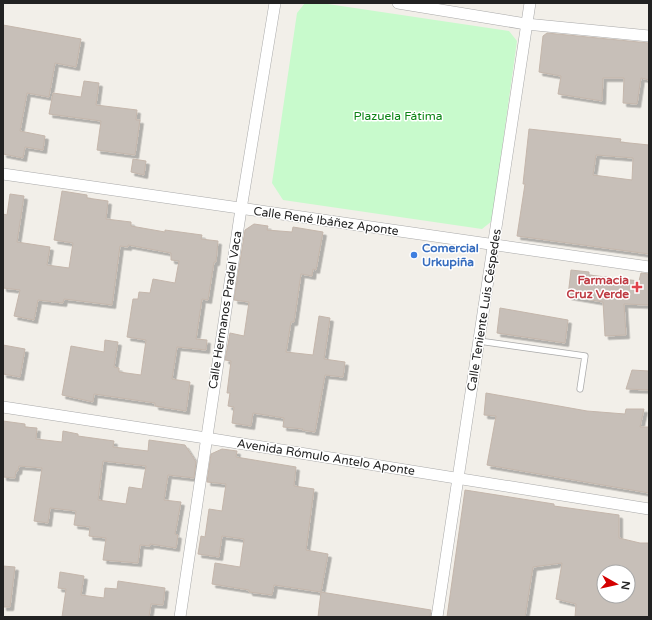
<svg xmlns="http://www.w3.org/2000/svg" width="652" height="620" viewBox="0 0 652 620" font-family="'Varela Round',sans-serif">
<defs>
<filter id="shadow"><feDropShadow dx="3.5" dy="3.5" stdDeviation="0" flood-color="#0004"/></filter>
</defs>
<rect width="100%" height="100%" fill="#f2efe9"/>
<!-- park -->
<path fill="#c8facc" d="M305 3H321L509 31 517 41 492 221 482 229 283 200 272 183 297 13Z"/>
<!-- building -->
<g fill="#c7bfb8" stroke="#c4b6ab" fill-rule="evenodd" filter="url(#shadow)">
<path d="M3 25 81 39 76 67 55 63 49 97 27 93 20 131 45 136 43 150 25 147 23 158 3 154Z"/>
<path d="M547 33 649 43V80L641 78 637 104 623 103 624 78H603L602 101 558 94 561 76 539 72 543 36Z"/>
<path d="M84 81 99 83 96 105 137 110 136 120H140L135 155 97 150 101 121 49 114 53 93 81 97Z"/>
<path d="M529 129 621 139 620 142 649 145V254L517 236 525 184H523ZM596 155 633 158 632 180 593 175Z"/>
<path d="M133 159 146 161 144 175 131 172Z"/>
<path d="M62 191 87 195V198L108 201 106 219 131 222V226L165 232V230L202 235 201 239 218 241 216 262H214L208 300 202 299 196 339 207 340 206 350 177 347 172 379 190 382 186 411 155 406V403L94 394 93 402 62 395 71 346 104 352 105 340 118 342 114 367 119 368V372L141 375 146 340 127 337 133 299H138L139 292 150 293 153 279 175 283 179 261 171 260V253L128 245V247L120 246 112 305 64 299 63 303 38 300 34 320 14 316 20 290 3 288V214L7 215 10 194 24 196 17 242 50 247 47 265 69 268 73 243 54 240Z"/>
<path d="M254 224 268 226 267 230 292 232 293 227 323 232 316 270 313 269 312 276 301 274 294 322H291L286 352 313 355 319 316 330 318 324 359 345 362 343 377 325 375 315 432 302 430 303 429 283 427 284 418 253 413 251 426 232 423 234 407 228 406 230 393H227L231 361 225 360 230 333 244 336 249 302 234 300 245 230Z"/>
<path d="M571 270 589 272V275L639 281 641 273 649 274V305L624 304 626 335 605 336 603 302 568 296Z"/>
<path d="M500 308 568 320 565 343 497 333Z"/>
<path d="M3 345 25 349 20 377 3 374Z"/>
<path d="M632 370 649 371V390L626 389Z"/>
<path d="M486 393 587 411 625 414 626 409H644L640 427H649V493L487 465 496 416 484 415Z"/>
<path d="M3 421 25 424V427L37 428 36 439 62 442 63 431 78 434V436L114 441 113 447 148 451 149 440 185 445 196 462 194 478 168 475 164 500 181 502 175 534 178 535 176 548 150 544V546L140 545 138 563 103 560 106 538 89 536 90 527 74 525 76 511 50 508 48 523 34 521 42 468 19 466 18 471H16L15 478 3 477ZM103 461 146 466 142 489 129 487 126 504 98 500Z"/>
<path d="M222 449 237 451 236 457 296 467 294 486 314 489 306 550 328 554 321 592 274 585 272 595 249 592V590L212 584 215 563 240 567 244 539 222 536 219 557 198 554 201 536 205 537 209 509 222 511 226 484 207 482 211 454Z"/>
<path d="M465 490 554 504V506L619 515V538L640 543H649V617H575L576 604 556 599 562 563 533 567 525 617H447ZM604 572H628V596H604Z"/>
<path d="M3 566 15 567 10 607H3Z"/>
<path d="M60 572 84 576 81 595 104 598 105 588 117 589 118 581 165 588 163 605 151 604 149 617H62L66 589 58 588Z"/>
<path d="M321 592 431 610 430 617H318Z"/>
</g>
<g fill="none" stroke-linecap="round" stroke-linejoin="round">
<defs>
<path id="service" d="M479 341 585 356 580 389"/>
<g id="minor">
<path d="M398 3 526 24 649 36"/>
<path d="M3 174 649 267"/>
<path d="M3 407 206 438 649 509"/>
<path d="M180 617 241 209 275 3"/>
<path d="M437 617 530 3"/>
</g>
</defs>
<!-- service casing -->
<use href="#service" stroke="#a9a9a9" stroke-width="7"/>
<!-- minor casing -->
<use href="#minor" stroke="#a9a9a9" stroke-width="12"/>
<!-- service -->
<use href="#service" stroke="#fff" stroke-width="5.5"/>
<!-- minor -->
<use href="#minor" stroke="#fff" stroke-width="11"/>
</g>
<!-- markers -->
<circle fill="#3f7fe0" stroke="#fff" stroke-width="1.5" cx="414" cy="255" r="4"/>
<path fill="#e0444e" stroke="#fff" stroke-width="1.5" d="M635 281h4v4h4v4h-4v4h-4v-4h-4v-4h4z"/>
<g text-anchor="middle" stroke-width="3" stroke-linejoin="round" paint-order="stroke">
<!-- park labels -->
<g font-size="12" fill="#0c8416" stroke="#fff">
<text x="398" y="120">Plazuela Fátima</text>
</g>
<!-- street labels -->
<g font-size="12" fill="#222" stroke="#fff">
<text transform="translate(326 221) rotate(8)" y="4">Calle René Ibáñez Aponte</text>
<text transform="translate(225 310) rotate(-81)" y="4">Calle Hermanos Pradel Vaca</text>
<text transform="translate(484 310) rotate(-81)" y="4">Calle Teniente Luis Céspedes</text>
<text transform="translate(326 457) rotate(9)" y="4">Avenida Rómulo Antelo Aponte</text>
</g>
<!-- shop labels -->
<g font-size="12" font-weight="bold" fill="#366cbe" stroke="#fff" text-anchor="start">
<text x="422" y="252">Comercial<tspan x="422" dy="14">Urkupiña</tspan></text>
</g>
<!-- health labels -->
<g font-size="12" font-weight="bold" fill="#be3a42" stroke="#fff" text-anchor="end">
<text x="629" y="284">Farmacia<tspan x="629" dy="14">Cruz Verde</tspan></text>
</g>
</g>
<!-- border -->
<rect width="652" height="620" fill="none" stroke="#222222" stroke-width="8"/>
<!-- north arrow -->
<g transform="translate(616 584) rotate(98)"><circle r="19" fill="#ffffff" stroke="#a7a7a7"/>
<path d="M0-3L7 15L0 10L-7 15Z" fill="#d40000"/>
<text y="-6" font-size="11" font-weight="bold" text-anchor="middle" fill="#222222">N</text>
</g>
</svg>
